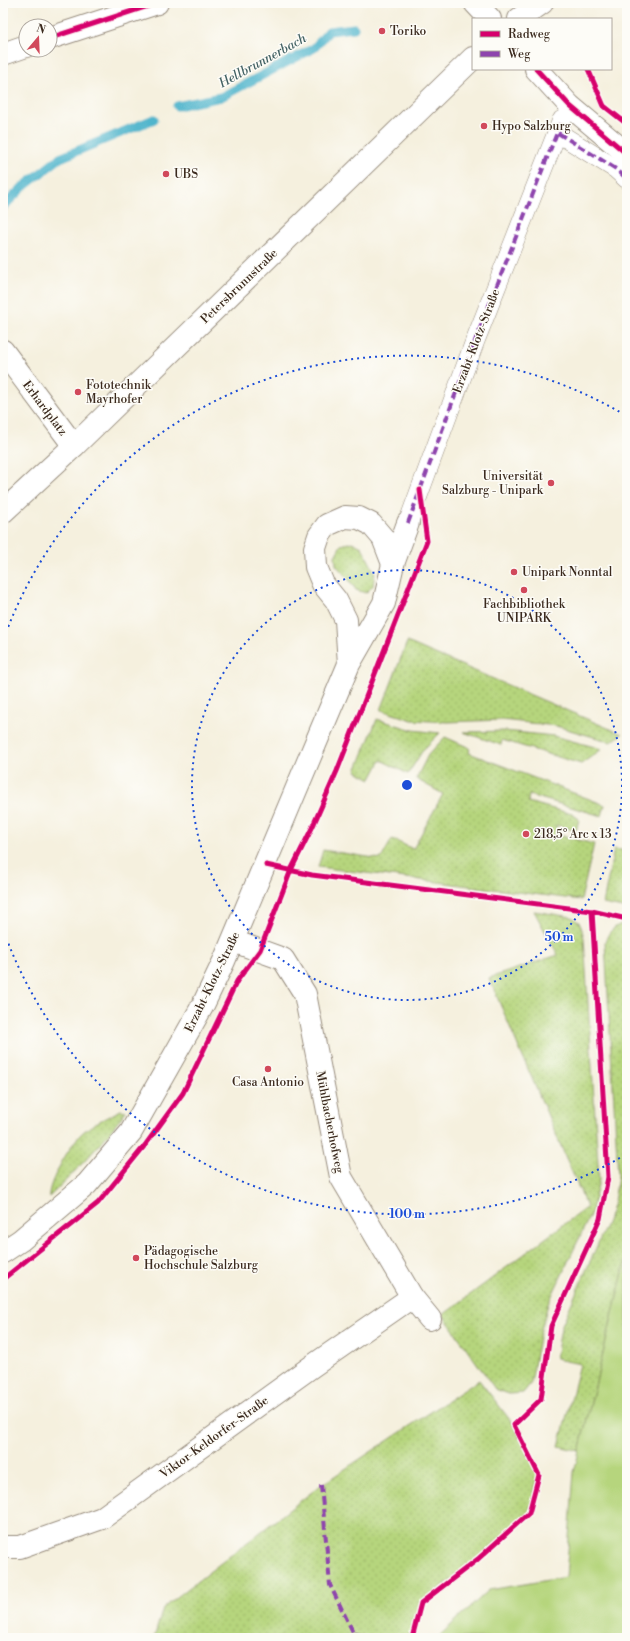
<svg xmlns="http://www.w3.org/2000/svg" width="630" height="1641" viewBox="0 0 630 1641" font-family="'Libre Bodoni',serif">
<defs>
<pattern id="green-dots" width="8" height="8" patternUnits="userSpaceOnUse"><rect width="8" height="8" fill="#b6d57d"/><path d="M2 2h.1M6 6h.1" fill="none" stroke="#9db76c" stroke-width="1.8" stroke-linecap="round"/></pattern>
</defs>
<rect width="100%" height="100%" fill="#fdfcf7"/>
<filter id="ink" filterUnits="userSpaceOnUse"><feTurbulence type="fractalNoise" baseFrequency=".025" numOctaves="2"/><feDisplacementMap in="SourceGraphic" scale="8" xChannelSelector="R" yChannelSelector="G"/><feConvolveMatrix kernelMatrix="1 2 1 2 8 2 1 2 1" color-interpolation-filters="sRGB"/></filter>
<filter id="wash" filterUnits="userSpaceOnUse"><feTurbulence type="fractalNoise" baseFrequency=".012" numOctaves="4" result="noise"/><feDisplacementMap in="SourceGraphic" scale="16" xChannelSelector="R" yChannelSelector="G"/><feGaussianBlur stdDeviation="0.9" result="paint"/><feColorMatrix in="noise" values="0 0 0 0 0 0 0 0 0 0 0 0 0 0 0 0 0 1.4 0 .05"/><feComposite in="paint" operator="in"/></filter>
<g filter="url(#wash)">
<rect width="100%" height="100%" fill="#f5f0de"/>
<!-- green -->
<g fill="url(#green-dots)" stroke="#78804e">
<path d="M352 542 362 547 375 573 373 586 366 593 356 590 347 577 336 565 335 556 341 545Z"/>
<path d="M407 642 622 734 611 742 556 726 502 720 447 722 412 720 381 710Z"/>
<path d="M377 719 413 730 440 733 423 750 408 774 381 760 371 779 356 771Z"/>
<path d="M505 731 554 736 602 749 581 764 502 740 501 745 463 732Z"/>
<path d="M445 737 470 748 469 753 605 805 602 816 529 795 528 802 572 814 579 819 576 831 556 825 558 835 594 844 581 900 318 867 323 850 381 859 392 839 413 849 443 794 416 779 428 755Z"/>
<path d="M614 849 627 851V909L603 904Z"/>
<path d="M534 911 572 917 580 923 584 938 599 1180 592 1211 548 1304 539 1337 531 1383 523 1393 509 1394 495 1389 443 1315 587 1207 489 978 558 955Z"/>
<path d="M624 923 627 924V1256L579 1451 559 1446 580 1364 556 1359 561 1327 608 1221 614 1202 618 1176 605 943C608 932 613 927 624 923Z"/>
<path d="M121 1110 126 1111C103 1143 77 1170 49 1197 47 1184 71 1144 81 1134 91 1124 108 1117 121 1110Z"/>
<path d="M479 1380 514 1425 539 1475 529 1513 478 1559 421 1603 412 1638H154L163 1608 321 1485Z"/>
</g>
<!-- pitch -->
<path fill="#b6d57d" stroke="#78804e" d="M627 1256V1638H437L489 1590 566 1577 574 1472Z"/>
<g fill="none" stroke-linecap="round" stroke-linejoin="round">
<!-- stream -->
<g stroke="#4cb3cb" stroke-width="9">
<path d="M177 106 221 97 314 48 329 31 354 28"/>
<path d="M3 207 23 187 60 158 154 119"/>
</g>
</g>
</g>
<g filter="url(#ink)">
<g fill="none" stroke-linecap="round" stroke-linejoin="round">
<defs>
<g id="pedestrian">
<path d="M558 133 616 169 627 179"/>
<path d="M408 523 475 341 562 120"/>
</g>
<g id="minor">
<path d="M475 3 490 19"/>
<path d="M50 38 157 3"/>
<path d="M3 54 26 46"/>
<path d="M536 69 570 106 627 154"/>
<path d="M3 351 74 446"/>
<path d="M393 564 408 523"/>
<path d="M233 941 283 959 305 994 341 1177 412 1297 430 1319"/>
<path d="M3 1252 21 1240 87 1184 131 1132 203 1005 224 961 349 664 384 603 393 564 383 538 371 524 359 518 345 517 327 525 319 536 315 548 316 567 323 584 336 600 346 620 349 664"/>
<path d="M3 1547H20L102 1518 311 1367 412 1297"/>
</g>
<g id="secondary">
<path d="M519 19 542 3"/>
<path d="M3 512 74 446 473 58"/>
</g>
</defs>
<!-- pedestrian casing -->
<use href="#pedestrian" stroke="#988d7e" stroke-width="20"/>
<!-- minor casing -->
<use href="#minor" stroke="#988d7e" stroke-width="24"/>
<!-- secondary casing -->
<use href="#secondary" stroke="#988d7e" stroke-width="24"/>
<!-- pedestrian -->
<use href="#pedestrian" stroke="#fff" stroke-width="19"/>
<!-- minor -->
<use href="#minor" stroke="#fff" stroke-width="22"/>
<!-- secondary -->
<use href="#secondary" stroke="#fff" stroke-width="22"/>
<!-- quiet -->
<g stroke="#8e44ad" stroke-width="4" stroke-dasharray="8 4" stroke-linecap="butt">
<path d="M558 133 616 169 627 179"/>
<path d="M408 523 475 341 562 120"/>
<path d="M321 1485 330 1585 356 1638"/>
<path d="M354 1634 388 1638"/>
</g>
<defs>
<g id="cycleway">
<path d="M50 38 157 3"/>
<path d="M536 69 570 106 627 154"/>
<path d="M588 69 604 106 627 124"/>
<path d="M266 865 312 875 592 911 627 919"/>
<path d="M3 1279 98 1203 146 1144 183 1093 237 981 260 950 291 870 312 828 337 771 427 541 420 490"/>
<path d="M412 1638 421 1603 478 1559 529 1513 539 1475 514 1425 541 1399 551 1326 600 1219 608 1177 592 911"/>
</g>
</defs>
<!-- cycleway casing -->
<use href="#cycleway" stroke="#fdfcf7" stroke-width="8"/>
<!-- cycleway -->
<use href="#cycleway" stroke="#d6006c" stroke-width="5"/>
</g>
</g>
<!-- distance rings -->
<g fill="none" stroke="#1d4ed8" stroke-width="2" stroke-dasharray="2 4">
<circle cx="407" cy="785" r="215"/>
<path d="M625 1155A429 429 0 0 1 4 932M4 638A429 429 0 0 1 625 415"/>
</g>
<!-- markers -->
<g fill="#d1495b" stroke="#fdfcf7" stroke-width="1.5">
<circle cx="382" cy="31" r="4"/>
<circle cx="484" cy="126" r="4"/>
<circle cx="166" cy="174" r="4"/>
<circle cx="78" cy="392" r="4"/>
<circle cx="551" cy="483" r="4"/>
<circle cx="514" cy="572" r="4"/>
<circle cx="524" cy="590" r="4"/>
<circle cx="526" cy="834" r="4"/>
<circle cx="268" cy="1069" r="4"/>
<circle cx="136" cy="1258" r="4"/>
</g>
<g text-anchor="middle" stroke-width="3" stroke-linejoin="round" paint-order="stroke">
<!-- poi labels -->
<g font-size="12" fill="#3b2a1e" stroke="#fdfcf7" text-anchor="start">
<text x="390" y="35">Toriko</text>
<text x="492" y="130">Hypo Salzburg</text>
<text x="174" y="178">UBS</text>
<text x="86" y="389">Fototechnik<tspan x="86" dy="14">Mayrhofer</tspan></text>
<text x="543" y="480" text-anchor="end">Universität<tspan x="543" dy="14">Salzburg - Unipark</tspan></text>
<text x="522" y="576">Unipark Nonntal</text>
<text x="524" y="608" text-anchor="middle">Fachbibliothek<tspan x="524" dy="14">UNIPARK</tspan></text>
<text x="534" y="838">218,5° Arc x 13</text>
<text x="268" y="1086" text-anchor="middle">Casa Antonio</text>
<text x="144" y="1255">Pädagogische<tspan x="144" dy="14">Hochschule Salzburg</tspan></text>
</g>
<!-- street labels -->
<g font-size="12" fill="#3b2a1e" stroke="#fdfcf7">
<text transform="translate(239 286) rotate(-44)" y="4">Petersbrunnstraße</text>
<text transform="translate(476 341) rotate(-69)" y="4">Erzabt-Klotz-Straße</text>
<text transform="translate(45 408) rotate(53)" y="4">Erhardplatz</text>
<text transform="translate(212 982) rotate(-64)" y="4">Erzabt-Klotz-Straße</text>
<text transform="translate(330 1122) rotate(79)" y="4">Mühlbacherhofweg</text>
<text transform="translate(214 1437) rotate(-36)" y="4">Viktor-Keldorfer-Straße</text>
</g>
<!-- water labels -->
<g font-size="13" font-style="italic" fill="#426163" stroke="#fdfcf7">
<text transform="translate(262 60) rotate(-29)" y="5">Hellbrunnerbach</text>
</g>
</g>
<circle cx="407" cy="785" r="6" fill="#1d4ed8" stroke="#fdfcf7" stroke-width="2"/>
<g font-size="12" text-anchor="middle" font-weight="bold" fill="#1d4ed8" stroke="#fdfcf7" stroke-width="3" stroke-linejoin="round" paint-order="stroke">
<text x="559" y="941">50 m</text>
<text x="407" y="1218">100 m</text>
</g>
<!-- margin -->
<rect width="630" height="1641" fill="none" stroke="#fdfcf7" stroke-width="16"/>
<!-- legend -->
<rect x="472" y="18" width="140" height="52" fill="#fdfcf7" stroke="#afa8a0"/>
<rect x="480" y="31" width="20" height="6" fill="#d6006c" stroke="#afa8a0"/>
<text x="508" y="38" font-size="12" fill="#3b2a1e">Radweg</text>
<rect x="480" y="51" width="20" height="6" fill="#8e44ad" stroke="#afa8a0"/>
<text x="508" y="58" font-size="12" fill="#3b2a1e">Weg</text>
<!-- north arrow -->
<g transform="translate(38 38) rotate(19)"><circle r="19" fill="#fdfcf7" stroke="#afa8a0"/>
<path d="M0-3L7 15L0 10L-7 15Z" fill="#d1495b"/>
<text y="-6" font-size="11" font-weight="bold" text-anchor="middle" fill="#3b2a1e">N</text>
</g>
</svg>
